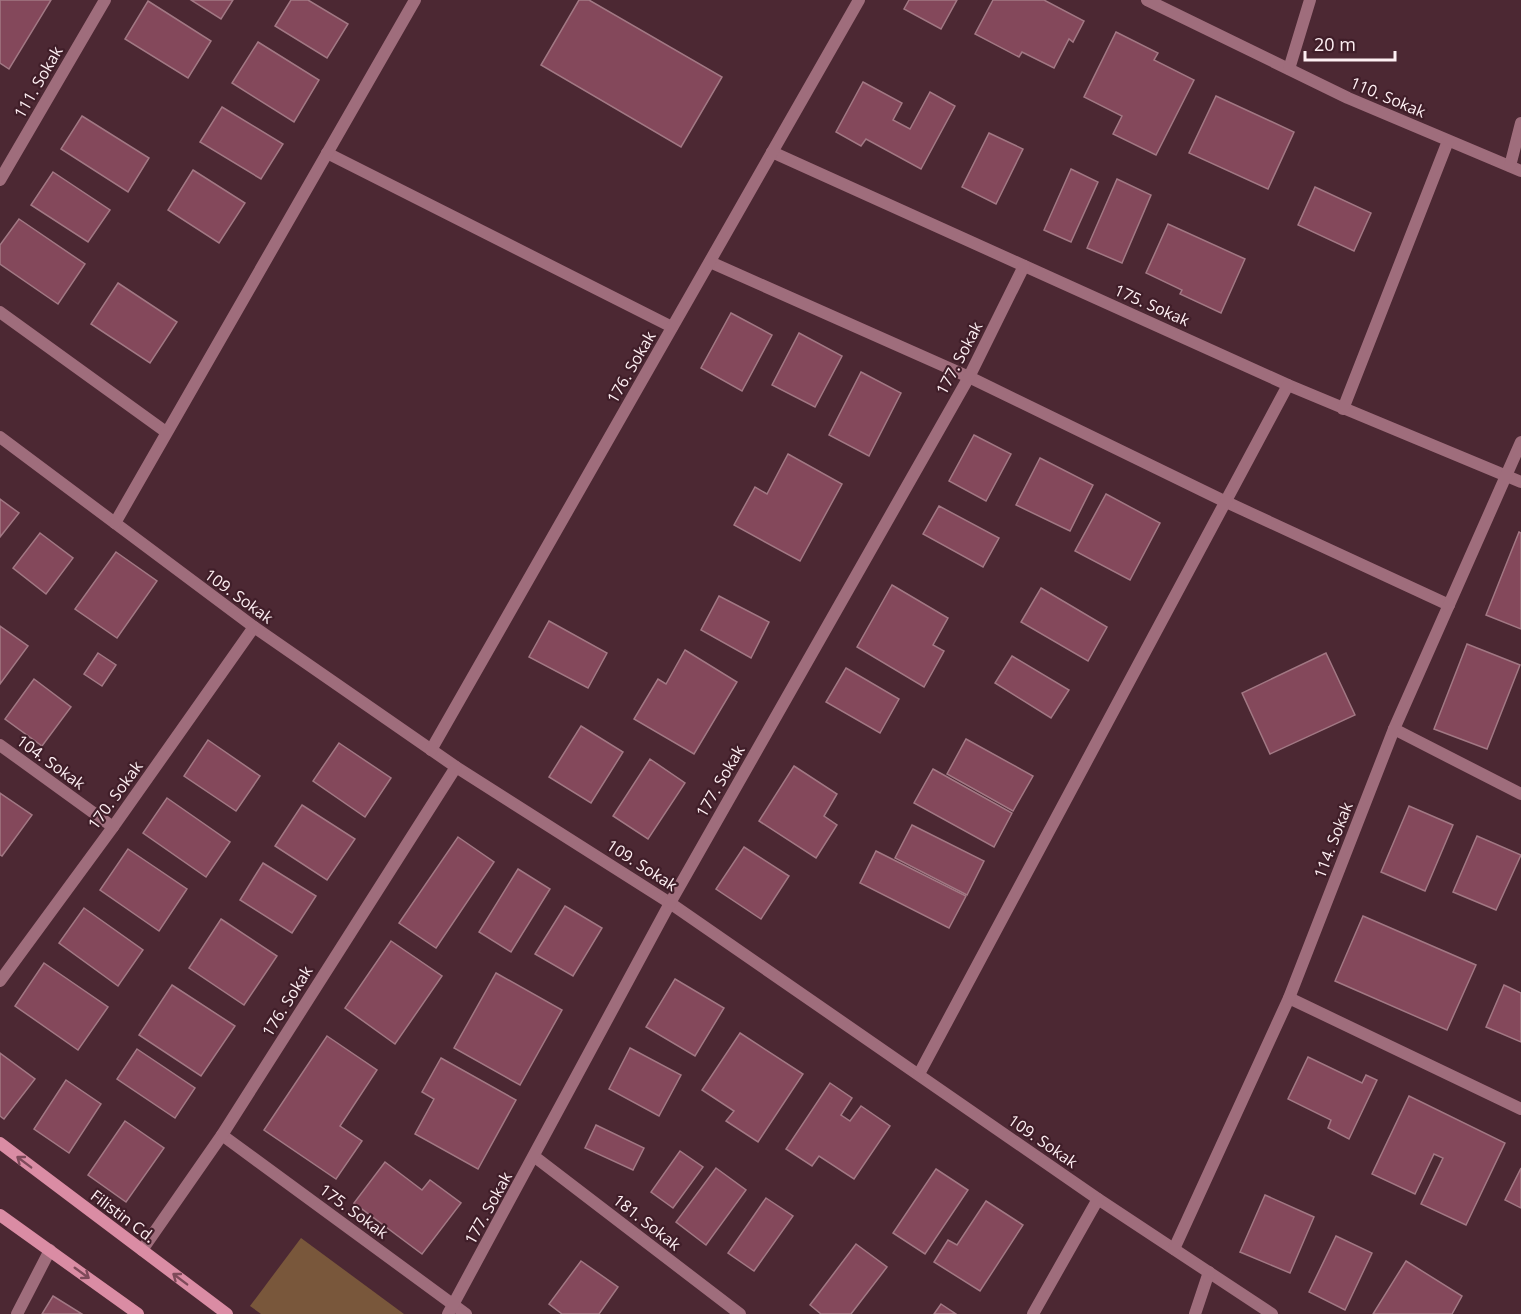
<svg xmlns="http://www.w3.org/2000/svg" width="1521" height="1314" viewBox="0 0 1521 1314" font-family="'Open Sans',sans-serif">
<rect width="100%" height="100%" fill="#4c2833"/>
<!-- green -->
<path fill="#79573b" d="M301 1238 404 1314H261L250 1306Z"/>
<!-- building -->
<g fill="#84485b" stroke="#a27884" stroke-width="1.5">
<path d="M0 0H51L9 69 0 63Z"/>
<path d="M191 0H233L221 19Z"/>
<path d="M291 0H308L348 24 327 58 275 26Z"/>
<path d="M579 0H589L722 77 681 147 541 65Z"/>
<path d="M909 0H957L941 29 904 9Z"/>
<path d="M993 0H1044L1084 21 1073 42 1069 39 1054 68 1022 52 1019 57 975 34Z"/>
<path d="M148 1 211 41 188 78 125 39Z"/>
<path d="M1116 32 1158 53 1154 60 1194 80 1156 155 1113 134 1122 116 1084 97Z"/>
<path d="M258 42 319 80 294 122 232 83Z"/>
<path d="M863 82 902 103 893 120 910 129 930 92 955 106 921 169 866 139 861 146 836 132Z"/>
<path d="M1216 96 1294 132 1268 189 1189 153Z"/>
<path d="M222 107 283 144 261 179 200 142Z"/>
<path d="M82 116 149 158 128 192 61 149Z"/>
<path d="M989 133 1023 149 996 204 962 187Z"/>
<path d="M1071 169 1098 182 1071 242 1044 230Z"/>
<path d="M193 170 245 203 219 243 168 210Z"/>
<path d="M53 172 110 210 88 242 31 205Z"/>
<path d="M1117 179 1151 195 1122 263 1087 248Z"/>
<path d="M1315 187 1371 213 1354 251 1298 225Z"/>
<path d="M19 219 85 264 58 304 0 264V245Z"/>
<path d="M1168 224 1245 259 1221 313 1180 294 1182 290 1146 273Z"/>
<path d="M118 283 177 322 150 363 91 324Z"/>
<path d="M731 313 772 335 742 391 701 368Z"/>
<path d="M799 333 842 356 815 407 772 385Z"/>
<path d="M861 372 901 393 869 456 829 435Z"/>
<path d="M974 435 1011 454 986 501 949 481Z"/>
<path d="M788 454 842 484 800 561 734 525 755 487 767 494Z"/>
<path d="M1040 458 1093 485 1070 531 1016 505Z"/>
<path d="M1106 494 1160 523 1130 580 1075 551Z"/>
<path d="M0 499 19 513 0 537Z"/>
<path d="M939 506 999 538 983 567 923 534Z"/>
<path d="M1519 532 1521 533V629L1486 615Z"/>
<path d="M40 533 73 558 46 594 13 568Z"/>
<path d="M116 552 157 581 117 638 75 609Z"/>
<path d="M892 585 948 618 933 645 944 651 924 687 857 647Z"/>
<path d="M1041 588 1107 627 1088 661 1021 622Z"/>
<path d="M719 596 769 622 751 658 701 630Z"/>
<path d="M549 621 607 653 588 688 529 657Z"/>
<path d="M0 626 28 646 0 684Z"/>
<path d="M1467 644 1520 665 1487 749 1434 729Z"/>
<path d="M685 650 737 682 694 754 634 719 658 679 666 684Z"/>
<path d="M98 653 116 665 102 686 84 674Z"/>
<path d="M1326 653 1355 715 1270 754 1242 693Z"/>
<path d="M1012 656 1069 690 1051 718 995 683Z"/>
<path d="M846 668 899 699 880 733 826 702Z"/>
<path d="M34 679 71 707 42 746 5 719Z"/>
<path d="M581 726 623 752 591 803 549 777Z"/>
<path d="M966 739 1033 776 1013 811 947 774Z"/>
<path d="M208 740 260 776 236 811 184 776Z"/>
<path d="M339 743 391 778 365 817 313 781Z"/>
<path d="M650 759 685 783 648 839 613 816Z"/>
<path d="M794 766 837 794 824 816 837 825 816 858 759 821Z"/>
<path d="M933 769 1012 813 994 847 914 803Z"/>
<path d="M0 793 32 815 2 856 0 855Z"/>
<path d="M167 798 230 842 206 877 143 833Z"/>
<path d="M302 805 355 839 327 880 275 846Z"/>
<path d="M1409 806 1453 825 1425 891 1381 872Z"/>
<path d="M912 825 984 861 967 895 895 858Z"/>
<path d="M1477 836 1521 855 1496 910 1453 892Z"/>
<path d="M458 837 494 862 436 948 399 923Z"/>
<path d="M744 847 789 876 761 919 716 889Z"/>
<path d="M128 849 187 889 159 931 100 890Z"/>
<path d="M876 851 966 896 949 928 860 883Z"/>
<path d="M263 863 316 896 292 933 240 900Z"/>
<path d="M518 869 550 889 511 952 479 932Z"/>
<path d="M565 906 602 928 573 976 535 954Z"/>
<path d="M84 908 143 950 118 986 59 943Z"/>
<path d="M1363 916 1476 965 1447 1030 1335 981Z"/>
<path d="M221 919 277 956 244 1005 189 968Z"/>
<path d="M391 941 442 976 395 1044 345 1008Z"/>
<path d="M44 963 108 1007 78 1050 15 1006Z"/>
<path d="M496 973 562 1010 520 1085 454 1048Z"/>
<path d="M675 979 724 1008 695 1056 646 1027Z"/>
<path d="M172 985 235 1026 201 1076 139 1035Z"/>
<path d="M1504 985 1521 993V1042L1486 1027Z"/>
<path d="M740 1033 803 1074 758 1142 726 1121 734 1111 702 1090Z"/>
<path d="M327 1036 377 1070 340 1126 362 1141 336 1179 264 1130Z"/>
<path d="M630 1048 681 1075 659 1116 609 1089Z"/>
<path d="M137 1049 195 1088 175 1118 117 1079Z"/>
<path d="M0 1053 35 1079 4 1119 0 1116Z"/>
<path d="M1308 1057 1362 1083 1366 1075 1377 1080 1349 1139 1328 1128 1331 1120 1288 1099Z"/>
<path d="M441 1058 516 1100 478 1169 415 1134 434 1099 422 1092Z"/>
<path d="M66 1080 101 1104 69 1153 34 1129Z"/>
<path d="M830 1083 852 1098 841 1115 850 1121 861 1106 890 1126 854 1179 819 1156 812 1166 786 1149Z"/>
<path d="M1409 1096 1505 1143 1466 1225 1421 1204 1443 1158 1434 1154 1415 1194 1372 1174Z"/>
<path d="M125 1121 164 1148 126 1202 88 1175Z"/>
<path d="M596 1125 644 1148 633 1170 585 1148Z"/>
<path d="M680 1151 703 1167 673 1208 651 1192Z"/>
<path d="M385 1162 422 1190 430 1180 461 1203 422 1254 354 1203Z"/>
<path d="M716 1168 746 1190 706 1245 676 1222Z"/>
<path d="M1521 1168V1208L1505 1200Z"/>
<path d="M936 1169 968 1190 925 1254 893 1233Z"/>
<path d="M1265 1195 1314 1217 1290 1273 1240 1252Z"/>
<path d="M766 1198 793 1216 754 1271 728 1253Z"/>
<path d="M986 1201 1023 1225 980 1291 934 1262 948 1240 957 1245Z"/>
<path d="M1336 1236 1372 1253 1345 1310 1309 1292Z"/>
<path d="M856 1244 887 1267 851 1314H821L810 1305Z"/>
<path d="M581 1261 618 1287 599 1314H562L549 1304Z"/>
<path d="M1406 1261 1462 1296 1452 1314H1373Z"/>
<path d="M53 1296 82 1314H42Z"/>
<path d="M941 1304 956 1314H934Z"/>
</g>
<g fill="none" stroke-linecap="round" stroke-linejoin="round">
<!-- minor -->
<g stroke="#9f6d7c" stroke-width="12">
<path d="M1147 0 1348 98 1521 171"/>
<path d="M1289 69 1310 0"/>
<path d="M772 152 1288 385 1521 482"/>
<path d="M327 153 672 327"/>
<path d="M1510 166 1521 123"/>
<path d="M0 180 105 0"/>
<path d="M710 262 969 377 1224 501 1449 605"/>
<path d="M0 312 166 432"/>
<path d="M1343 409 1448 141"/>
<path d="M0 437 254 627 456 767 670 903 1098 1199 1272 1314"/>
<path d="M115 523 415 0"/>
<path d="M1394 729 1521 794"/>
<path d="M0 745 113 827"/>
<path d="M431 750 859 0"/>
<path d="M0 981 113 827 254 627"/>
<path d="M1289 998 1521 1109"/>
<path d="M919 1074 1288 385"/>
<path d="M222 1135 466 1314"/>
<path d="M535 1157 740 1314"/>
<path d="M1174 1249 1289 998 1394 729 1521 442"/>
<path d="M142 1250 222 1135 456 767"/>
<path d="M17 1314 50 1250"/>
<path d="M448 1314 670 903 969 377 1024 266"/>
<path d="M1033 1314 1098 1199"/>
<path d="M1195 1314 1209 1272"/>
</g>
<!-- secondary -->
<g stroke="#da8ca4" stroke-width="12">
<path d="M0 1143 227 1314"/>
<path d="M0 1215 138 1314"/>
</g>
</g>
<!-- one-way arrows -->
<defs><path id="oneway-shaft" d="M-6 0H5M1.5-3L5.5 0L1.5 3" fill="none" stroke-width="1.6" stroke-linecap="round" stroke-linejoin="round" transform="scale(1.5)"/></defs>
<g stroke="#7e4a5a">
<use href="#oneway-shaft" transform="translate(24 1162) rotate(-143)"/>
<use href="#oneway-shaft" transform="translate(82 1273) rotate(36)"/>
<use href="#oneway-shaft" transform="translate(180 1279) rotate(-143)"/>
</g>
<g text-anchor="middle" stroke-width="4.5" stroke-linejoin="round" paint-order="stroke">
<!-- street labels -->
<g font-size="16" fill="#feeff3" stroke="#401e29">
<text transform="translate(38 82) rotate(-60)" y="6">111. Sokak</text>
<text transform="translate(1388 97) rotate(23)" y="6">110. Sokak</text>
<text transform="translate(1152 305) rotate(24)" y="6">175. Sokak</text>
<text transform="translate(959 358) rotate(-62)" y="6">177. Sokak</text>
<text transform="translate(631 367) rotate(-60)" y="6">176. Sokak</text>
<text transform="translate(239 596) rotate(36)" y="6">109. Sokak</text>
<text transform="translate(51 762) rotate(36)" y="6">104. Sokak</text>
<text transform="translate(720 781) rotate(-60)" y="6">177. Sokak</text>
<text transform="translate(115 795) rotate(-54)" y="6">170. Sokak</text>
<text transform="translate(1333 840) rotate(-69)" y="6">114. Sokak</text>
<text transform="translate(642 865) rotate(33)" y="6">109. Sokak</text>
<text transform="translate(287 1001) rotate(-58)" y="6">176. Sokak</text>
<text transform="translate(1043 1141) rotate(35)" y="6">109. Sokak</text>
<text transform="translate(488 1208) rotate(-61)" y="6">177. Sokak</text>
<text transform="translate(354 1211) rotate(36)" y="6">175. Sokak</text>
<text transform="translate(123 1216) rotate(37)" y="6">Filistin Cd.</text>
<text transform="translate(647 1222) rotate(38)" y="6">181. Sokak</text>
</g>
</g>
<!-- scale -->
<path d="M1305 51v9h90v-9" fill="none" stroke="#feeff3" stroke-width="3"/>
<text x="1314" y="51" font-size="18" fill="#feeff3" stroke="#401e29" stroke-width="4.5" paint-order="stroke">20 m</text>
</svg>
